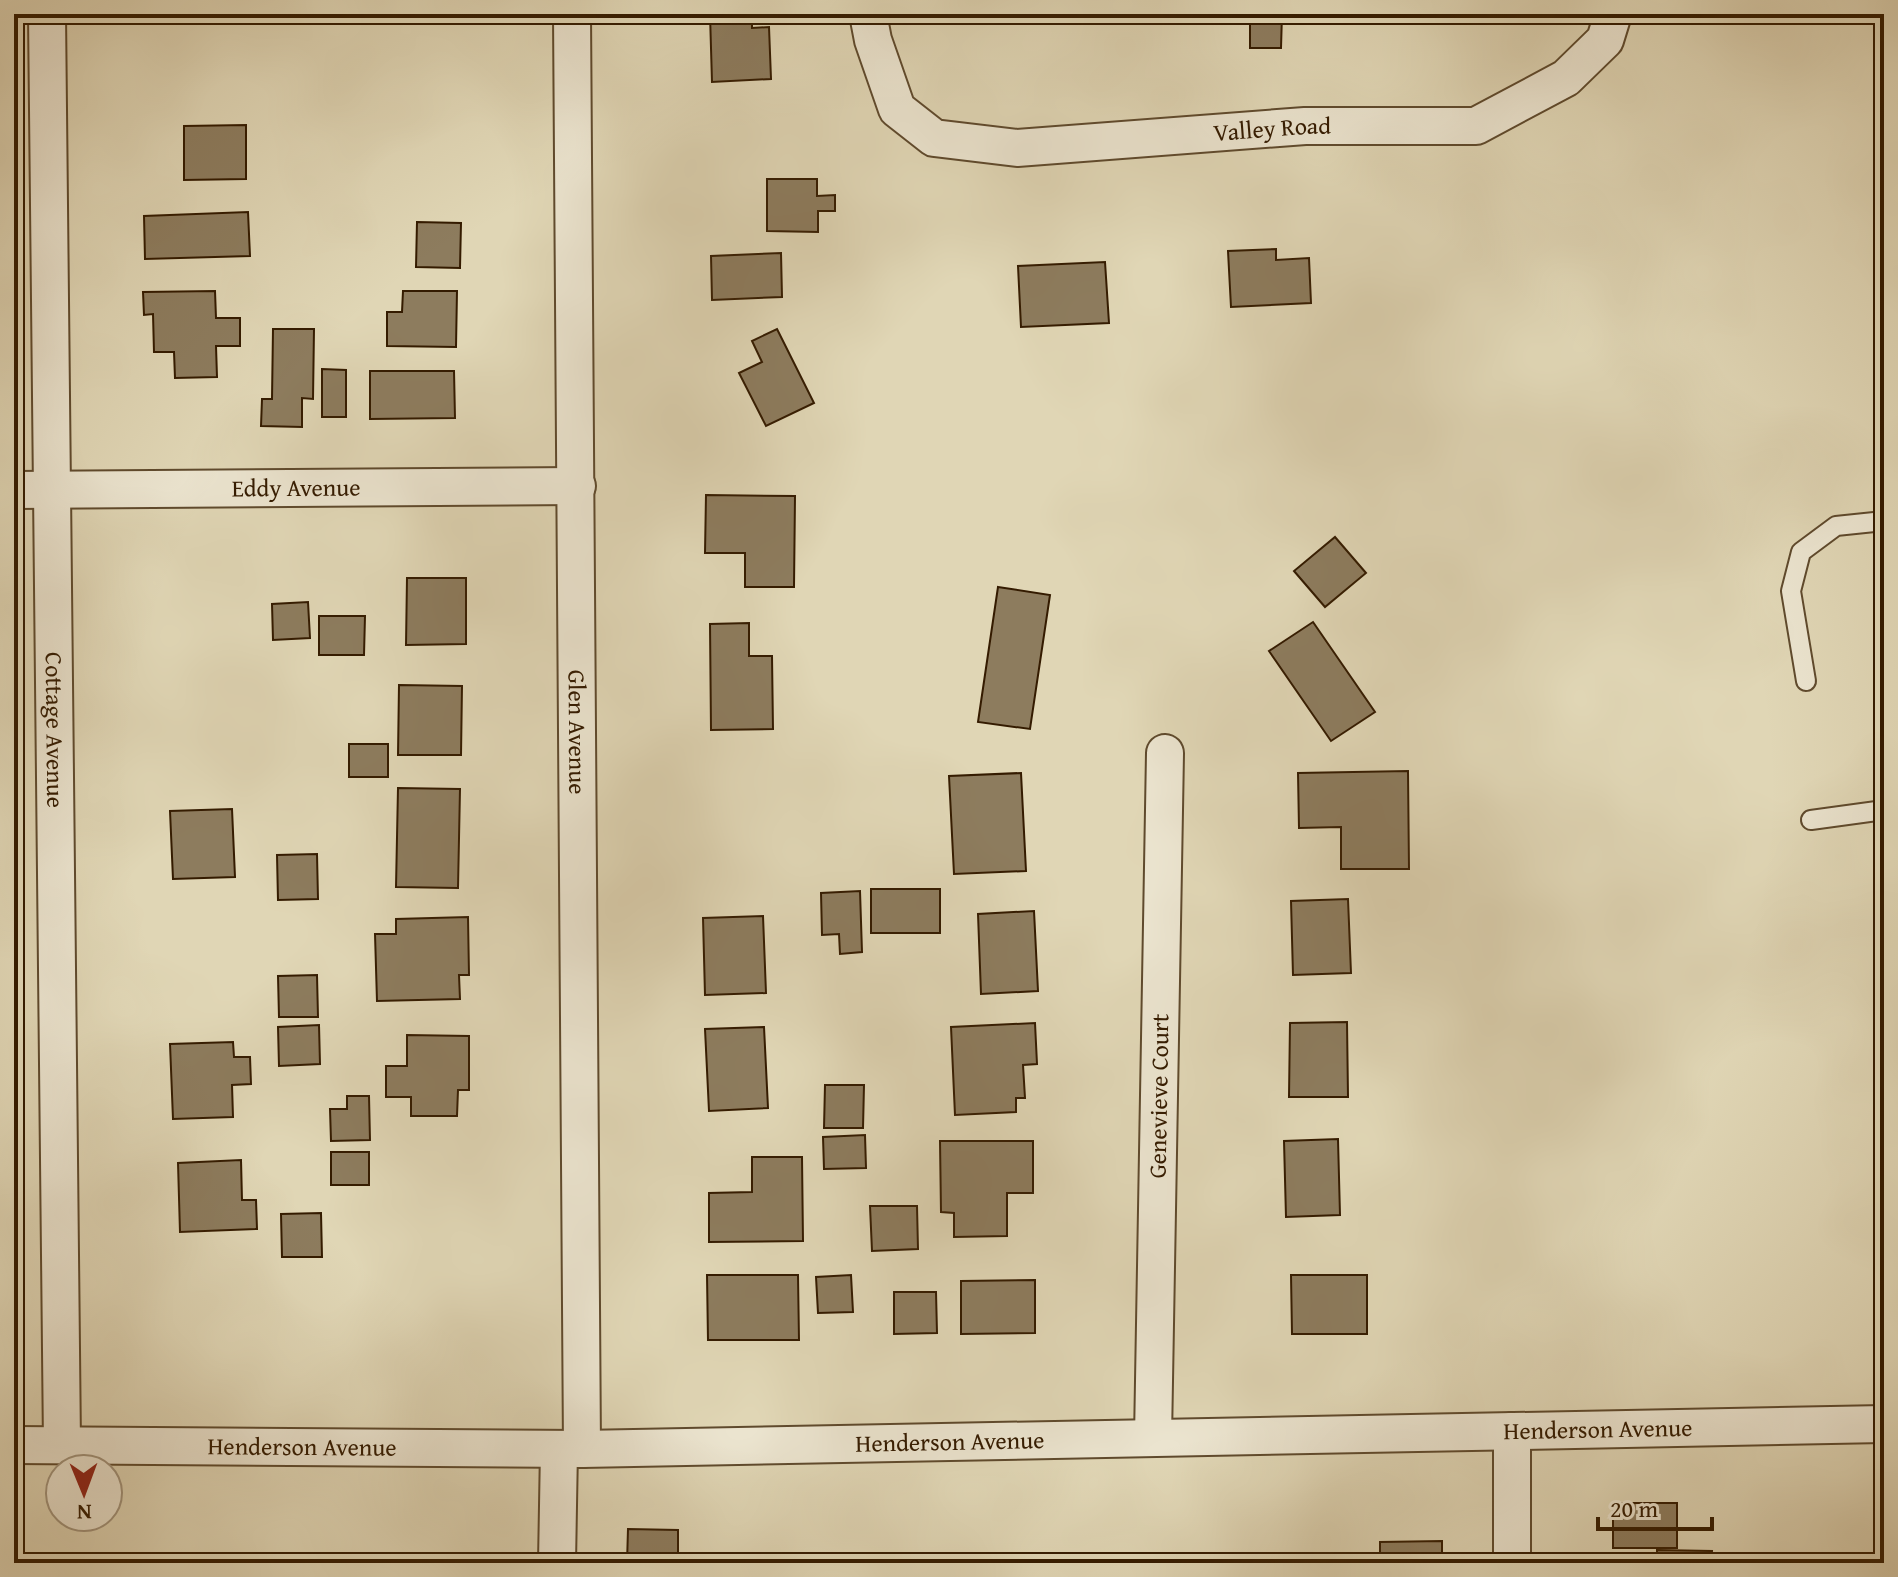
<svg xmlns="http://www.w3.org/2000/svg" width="1898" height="1577" viewBox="0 0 1898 1577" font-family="'Gentium Book Plus',serif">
<rect width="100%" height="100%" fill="#e0d6b5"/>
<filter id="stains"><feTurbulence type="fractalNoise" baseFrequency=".0025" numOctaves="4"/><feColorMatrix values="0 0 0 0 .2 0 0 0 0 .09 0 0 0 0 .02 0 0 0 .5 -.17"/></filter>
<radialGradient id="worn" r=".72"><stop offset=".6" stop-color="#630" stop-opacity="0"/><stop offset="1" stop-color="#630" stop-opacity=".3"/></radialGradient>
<!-- building -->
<g fill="#8d7c5e" stroke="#341b00" stroke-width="2">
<path d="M710 14H752V28L769 27 771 79 712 82Z"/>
<path d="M1250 14H1282L1281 48H1250Z"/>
<path d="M246 125V179L184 180V126Z"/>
<path d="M767 179H817V196L835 195V211H818V232L767 231Z"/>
<path d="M248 212 250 256 145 259 144 216Z"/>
<path d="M417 222 461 223 460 268 416 267Z"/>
<path d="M1276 249V260L1309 258 1311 303 1231 307 1228 251Z"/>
<path d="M781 253 782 297 712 300 711 256Z"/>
<path d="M1105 262 1109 323 1021 327 1018 266Z"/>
<path d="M215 291 216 318H240V346H216L217 377 175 378 174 352H154L153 314 144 315 143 292Z"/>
<path d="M403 291H457L456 347 387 346V312H402Z"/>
<path d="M273 329H314L313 399 302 398V427L261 426 262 399H272Z"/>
<path d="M777 329 814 403 766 426 739 373 762 362 752 341Z"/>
<path d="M322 369 346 370V417H322Z"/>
<path d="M370 371H454L455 418 370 419Z"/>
<path d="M706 495 795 496 794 587H745V553H705Z"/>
<path d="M1335 537 1366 573 1325 607 1294 571Z"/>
<path d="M407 578H466V644L406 645Z"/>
<path d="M998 587 1050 595 1030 729 978 722Z"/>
<path d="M308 602 310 638 273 640 272 604Z"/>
<path d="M319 616H365L364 655H319Z"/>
<path d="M1313 622 1375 712 1331 741 1269 651Z"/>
<path d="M749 623V656H772L773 729 711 730 710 624Z"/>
<path d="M399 685 462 686 461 755H398Z"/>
<rect x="349" y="744" width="39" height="33"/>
<path d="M1408 771 1409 869H1341V827L1299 828 1298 773Z"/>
<path d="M1021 773 1026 871 954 874 949 776Z"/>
<path d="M398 788 460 789 458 888 396 887Z"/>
<path d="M232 809 235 877 173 879 170 811Z"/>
<path d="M317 854 318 899 278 900 277 855Z"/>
<rect x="871" y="889" width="69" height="44"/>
<path d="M860 891 862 952 840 954 839 934 822 935 821 893Z"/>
<path d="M1348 899 1351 973 1293 975 1291 901Z"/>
<path d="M1034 911 1038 991 981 994 978 914Z"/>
<path d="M763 916 766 993 705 995 703 918Z"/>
<path d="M468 917 469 975H459L460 999 377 1001 375 934H396V919Z"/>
<path d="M317 975 318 1017H279L278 976Z"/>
<path d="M1347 1022 1348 1097H1289L1290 1023Z"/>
<path d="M1035 1023 1037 1064 1023 1065 1025 1098H1016V1112L955 1115 951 1027Z"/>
<path d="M319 1025 320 1064 279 1066 278 1027Z"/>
<path d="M764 1027 768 1108 709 1111 705 1029Z"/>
<path d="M407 1035 469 1036V1090H458L457 1116H411V1097H386V1066H407Z"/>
<path d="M233 1042 234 1057H250L251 1084 232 1085 233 1117 173 1119 170 1044Z"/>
<path d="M825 1085H864L863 1128H824Z"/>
<path d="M347 1096H369L370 1140 331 1141 330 1109H347Z"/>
<path d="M865 1135 866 1168 824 1169 823 1137Z"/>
<path d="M1338 1139 1340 1215 1286 1217 1284 1141Z"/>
<path d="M940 1141H1033V1193H1007V1236L954 1237V1213L941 1212Z"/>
<rect x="331" y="1152" width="38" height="33"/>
<path d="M752 1157H802L803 1241 709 1242V1193L752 1192Z"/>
<path d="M241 1160 242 1200H256L257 1229 180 1232 178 1163Z"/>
<path d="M870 1206H917L918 1249 872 1251Z"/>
<path d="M321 1213 322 1257H282L281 1214Z"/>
<path d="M707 1275H798L799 1340H708Z"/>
<path d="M851 1275 853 1312 818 1313 816 1277Z"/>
<path d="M1291 1275H1367V1334H1292Z"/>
<path d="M1035 1280V1333L961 1334V1281Z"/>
<path d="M894 1292H936L937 1333 894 1334Z"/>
<rect x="1613" y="1503" width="64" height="45"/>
<path d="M628 1529 678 1530V1563H627Z"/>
<path d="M1442 1541V1563H1380V1542Z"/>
<path d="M1657 1550 1712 1551 1711 1563H1657Z"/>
</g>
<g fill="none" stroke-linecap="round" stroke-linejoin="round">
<defs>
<g id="lane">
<path d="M1806 681 1791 591 1801 552 1836 526 1884 521"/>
<path d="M1811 820 1884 810"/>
</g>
<g id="street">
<path id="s1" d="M47 14 62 1445"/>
<path id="s2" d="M572 14 582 1449"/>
<path id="s3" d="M868 14 873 40 897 109 934 138 1017 148 1305 126H1476L1566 78 1605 40 1613 14"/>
<path id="s4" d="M14 490 577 486"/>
<path d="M1512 1431V1563"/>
<path id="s5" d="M1153 1438 1165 753"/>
<path id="s6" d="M14 1445 582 1449 1884 1424"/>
<path d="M557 1563 559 1449"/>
</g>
</defs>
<!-- lane casing -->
<use href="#lane" stroke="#5f4a2d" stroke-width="22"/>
<!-- street casing -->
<use href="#street" stroke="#5f4a2d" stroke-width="40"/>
<!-- lane -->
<use href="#lane" stroke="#ebe4cf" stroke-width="18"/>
<!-- street -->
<use href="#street" stroke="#ebe4cf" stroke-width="36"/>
</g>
<g text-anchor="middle" stroke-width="8" stroke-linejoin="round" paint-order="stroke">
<!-- street labels -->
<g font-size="24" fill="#341b00" stroke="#ebe4cf">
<text dy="8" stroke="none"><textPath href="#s3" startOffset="486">Valley Road</textPath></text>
<text dy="8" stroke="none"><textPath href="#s4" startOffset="282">Eddy Avenue</textPath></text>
<text dy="8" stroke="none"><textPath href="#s1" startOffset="716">Cottage Avenue</textPath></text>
<text dy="8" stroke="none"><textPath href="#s2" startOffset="718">Glen Avenue</textPath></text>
<text dy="8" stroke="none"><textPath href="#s5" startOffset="342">Genevieve Court</textPath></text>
<text dy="8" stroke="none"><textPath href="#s6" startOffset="1584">Henderson Avenue</textPath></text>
<text dy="8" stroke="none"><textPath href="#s6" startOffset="936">Henderson Avenue</textPath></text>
<text dy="8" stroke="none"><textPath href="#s6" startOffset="288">Henderson Avenue</textPath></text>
</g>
</g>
<!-- margin -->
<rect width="1898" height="1577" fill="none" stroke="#e0d6b5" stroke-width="48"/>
<rect x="16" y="16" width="1866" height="1545" fill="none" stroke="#341b00" stroke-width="4"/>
<rect x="24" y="24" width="1850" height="1529" fill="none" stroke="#341b00" stroke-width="2"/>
<!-- north arrow -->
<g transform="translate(84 1493) rotate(179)"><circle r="38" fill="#ebe4cf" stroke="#a2947c" stroke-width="2"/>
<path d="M0-6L14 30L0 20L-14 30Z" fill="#8f2418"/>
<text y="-12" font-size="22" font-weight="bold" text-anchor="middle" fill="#341b00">N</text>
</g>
<!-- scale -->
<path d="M1598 1517v12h114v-12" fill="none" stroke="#341b00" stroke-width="4"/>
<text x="1610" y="1517" font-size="24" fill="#341b00" stroke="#ebe4cf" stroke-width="6" paint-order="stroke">20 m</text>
<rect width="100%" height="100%" filter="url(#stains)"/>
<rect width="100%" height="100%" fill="url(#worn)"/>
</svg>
